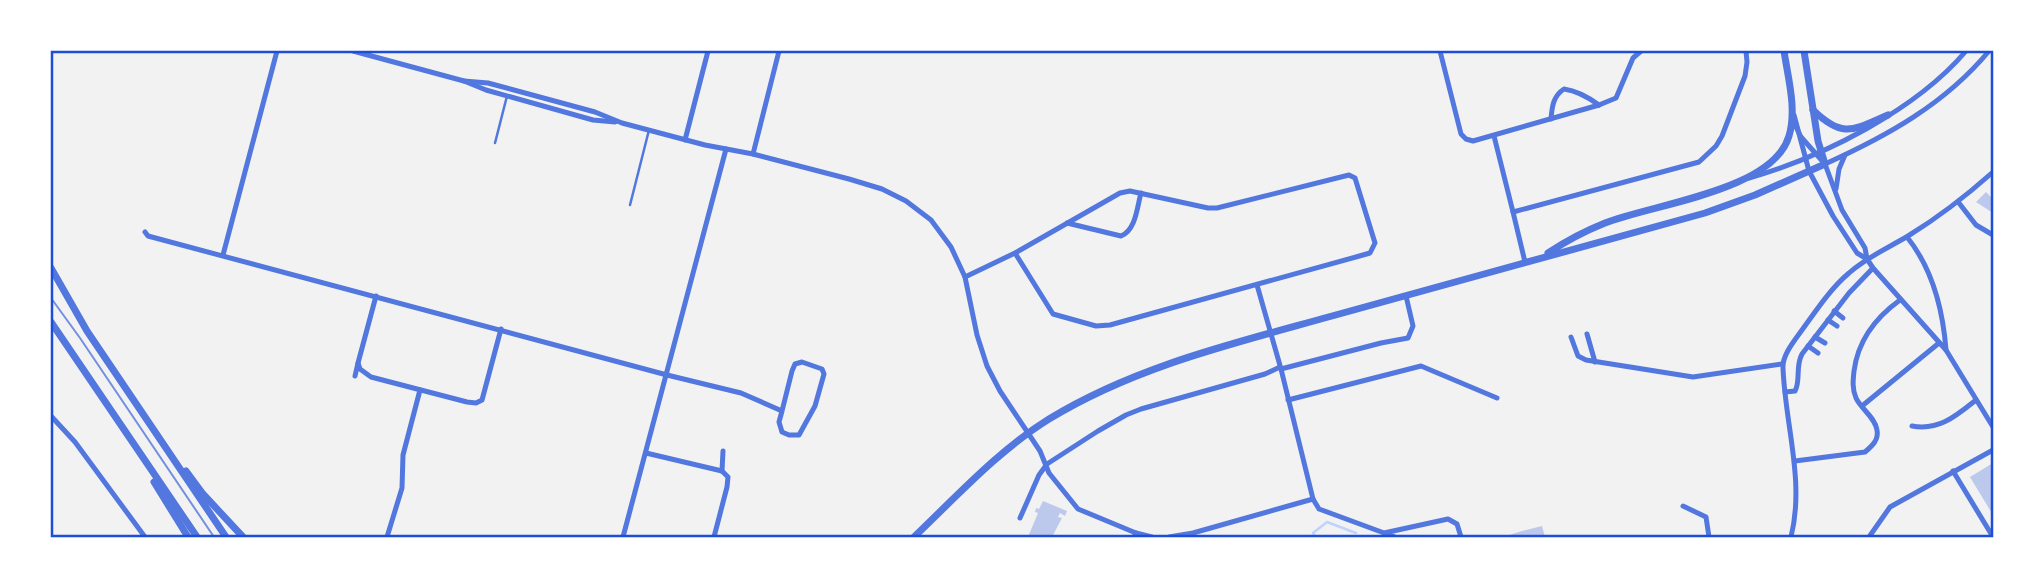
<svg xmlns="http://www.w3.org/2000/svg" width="2044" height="588" viewBox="0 0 2044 588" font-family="Inter,sans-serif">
<rect width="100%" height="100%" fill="#f2f2f2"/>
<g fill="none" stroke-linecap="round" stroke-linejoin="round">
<!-- stream -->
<path stroke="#bfd3fe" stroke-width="2.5" d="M1315 537 1313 533 1327 522 1356 533"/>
</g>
<!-- building -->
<g fill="#bdc9ec">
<path d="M1986 192 1993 199V213L1976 202Z"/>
<path d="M1993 463V515L1970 477Z"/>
<path d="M1043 501 1067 511 1065 516 1060 513 1058 517 1062 518 1052 537H1028L1038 513 1035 512 1036 508 1039 509Z"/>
<path d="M1542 526 1545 537H1503L1522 531Z"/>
</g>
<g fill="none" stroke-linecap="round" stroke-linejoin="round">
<!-- service -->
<g stroke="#5277de" stroke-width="2.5">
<path d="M495 143 507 96"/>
<path d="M630 205 649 130"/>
</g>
<!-- minor -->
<g stroke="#5277de" stroke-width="5">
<path d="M353 51 464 81 486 90 593 120 615 122"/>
<path d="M1440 51 1461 134 1466 139 1473 141 1599 105 1616 98 1633 58 1641 51"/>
<path d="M464 81 488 83 595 112 622 123 705 145 753 154 849 179 882 189 906 201 931 220 951 247 965 277 977 335 987 366 1000 391 1040 451 1049 473 1078 509 1136 533"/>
<path d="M1794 115 1809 171 1833 216 1857 253 1867 259"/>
<path d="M1551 119C1552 107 1553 96 1564 89 1578 91 1588 97 1599 105"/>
<path d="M1796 127 1801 137 1825 164 1842 210 1865 248 1867 259 1873 268 1946 350 1993 427"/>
<path d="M1494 136 1513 212 1699 162 1716 146 1722 136 1745 76 1747 62 1746 51"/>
<path d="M685 140 708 51"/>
<path d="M753 154 779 51"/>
<path d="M1825 164C1887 136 1945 104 1989 51"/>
<path d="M1749 178C1823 157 1916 110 1966 51"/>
<path d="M1836 189 1839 169 1845 155"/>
<path d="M1959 203 1976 225 1993 235"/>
<path d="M1513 212 1525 262"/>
<path d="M1067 223 1121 236C1136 230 1137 207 1141 193"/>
<path d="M145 232 148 236 667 375 741 393 782 411 792 371 795 364 802 362 822 369 824 374 815 406 799 435H789L782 432 779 422 782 411"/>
<path d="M1907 237C1932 268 1943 311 1946 350"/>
<path d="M223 255 277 51"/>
<path d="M965 277 1015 253 1120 193 1130 191 1208 208H1217L1349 175 1355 178 1375 243 1370 253 1363 255 1110 325 1096 326 1053 314 1015 253"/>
<path d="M1257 285 1281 369 1313 499 1319 509 1395 537"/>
<path d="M376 296 358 363 360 369 371 377 467 402 476 403 482 400 501 329"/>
<path d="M1834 311 1843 318"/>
<path d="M1828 320 1837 326"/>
<path d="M1587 334 1595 362"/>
<path d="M1571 337 1578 356 1586 360 1693 377 1782 364"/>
<path d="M1815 337 1825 343"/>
<path d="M1808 346 1818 353"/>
<path d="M1281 369 1381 343 1408 338 1413 326 1406 296"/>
<path d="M355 376 358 363"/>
<path d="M1785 392 1795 391C1801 380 1795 367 1802 354L1849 293 1873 268"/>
<path d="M1288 400 1421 366 1497 398"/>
<path d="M1862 406 1939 343"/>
<path d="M51 416 75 442 145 537"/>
<path d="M1912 426C1939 431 1956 416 1976 400"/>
<path d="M646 453 722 471 728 477 727 487 714 537"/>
<path d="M1795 461 1865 452C1872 446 1879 440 1877 430 1875 417 1861 409 1856 398 1852 389 1853 380 1854 371 1858 340 1875 318 1900 300"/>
<path d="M722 471 723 451"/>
<path d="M1953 471 1993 537"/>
<path d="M1683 506 1706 517 1709 537"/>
<path d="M1020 518 1039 475 1047 464 1098 431 1126 415 1141 409 1265 374 1280 367"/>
<path d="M1384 533 1448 519 1457 524 1461 537"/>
<path d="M387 537 402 488 403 455 420 390"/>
<path d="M623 537 726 149"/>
<path d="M1134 537 1136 533 1152 537"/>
<path d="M1169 537 1193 533 1313 499"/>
<path d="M1791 537C1805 481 1785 424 1783 368 1782 355 1795 340 1802 330 1816 311 1830 289 1849 273 1867 257 1888 248 1908 236 1939 217 1966 196 1993 172"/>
<path d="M1869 537 1890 507 1993 450"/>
</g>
<!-- tertiary -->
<g stroke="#5277de" stroke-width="7">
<path d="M1813 110C1843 139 1853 130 1888 115"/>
<path d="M1548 253C1566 241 1585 231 1605 223 1653 204 1773 191 1789 136 1797 109 1788 78 1784 51"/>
<path d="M51 268 87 331 226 537"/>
<path d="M51 322 197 537"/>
<path d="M186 471 203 494 243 537"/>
<path d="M154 482 188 537"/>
<path d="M914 537C957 496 999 450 1049 419 1136 366 1235 343 1332 316 1456 281 1581 248 1705 213L1755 195 1825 164 1818 141 1804 51"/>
</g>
<!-- tram -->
<path stroke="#7290e2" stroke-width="2" d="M51 298 80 338 214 537"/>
</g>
<!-- border -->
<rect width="2044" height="588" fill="none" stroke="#ffffff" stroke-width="105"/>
<rect x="52" y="52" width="1940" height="484" fill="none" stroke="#1d4ed8" stroke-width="2.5"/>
</svg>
